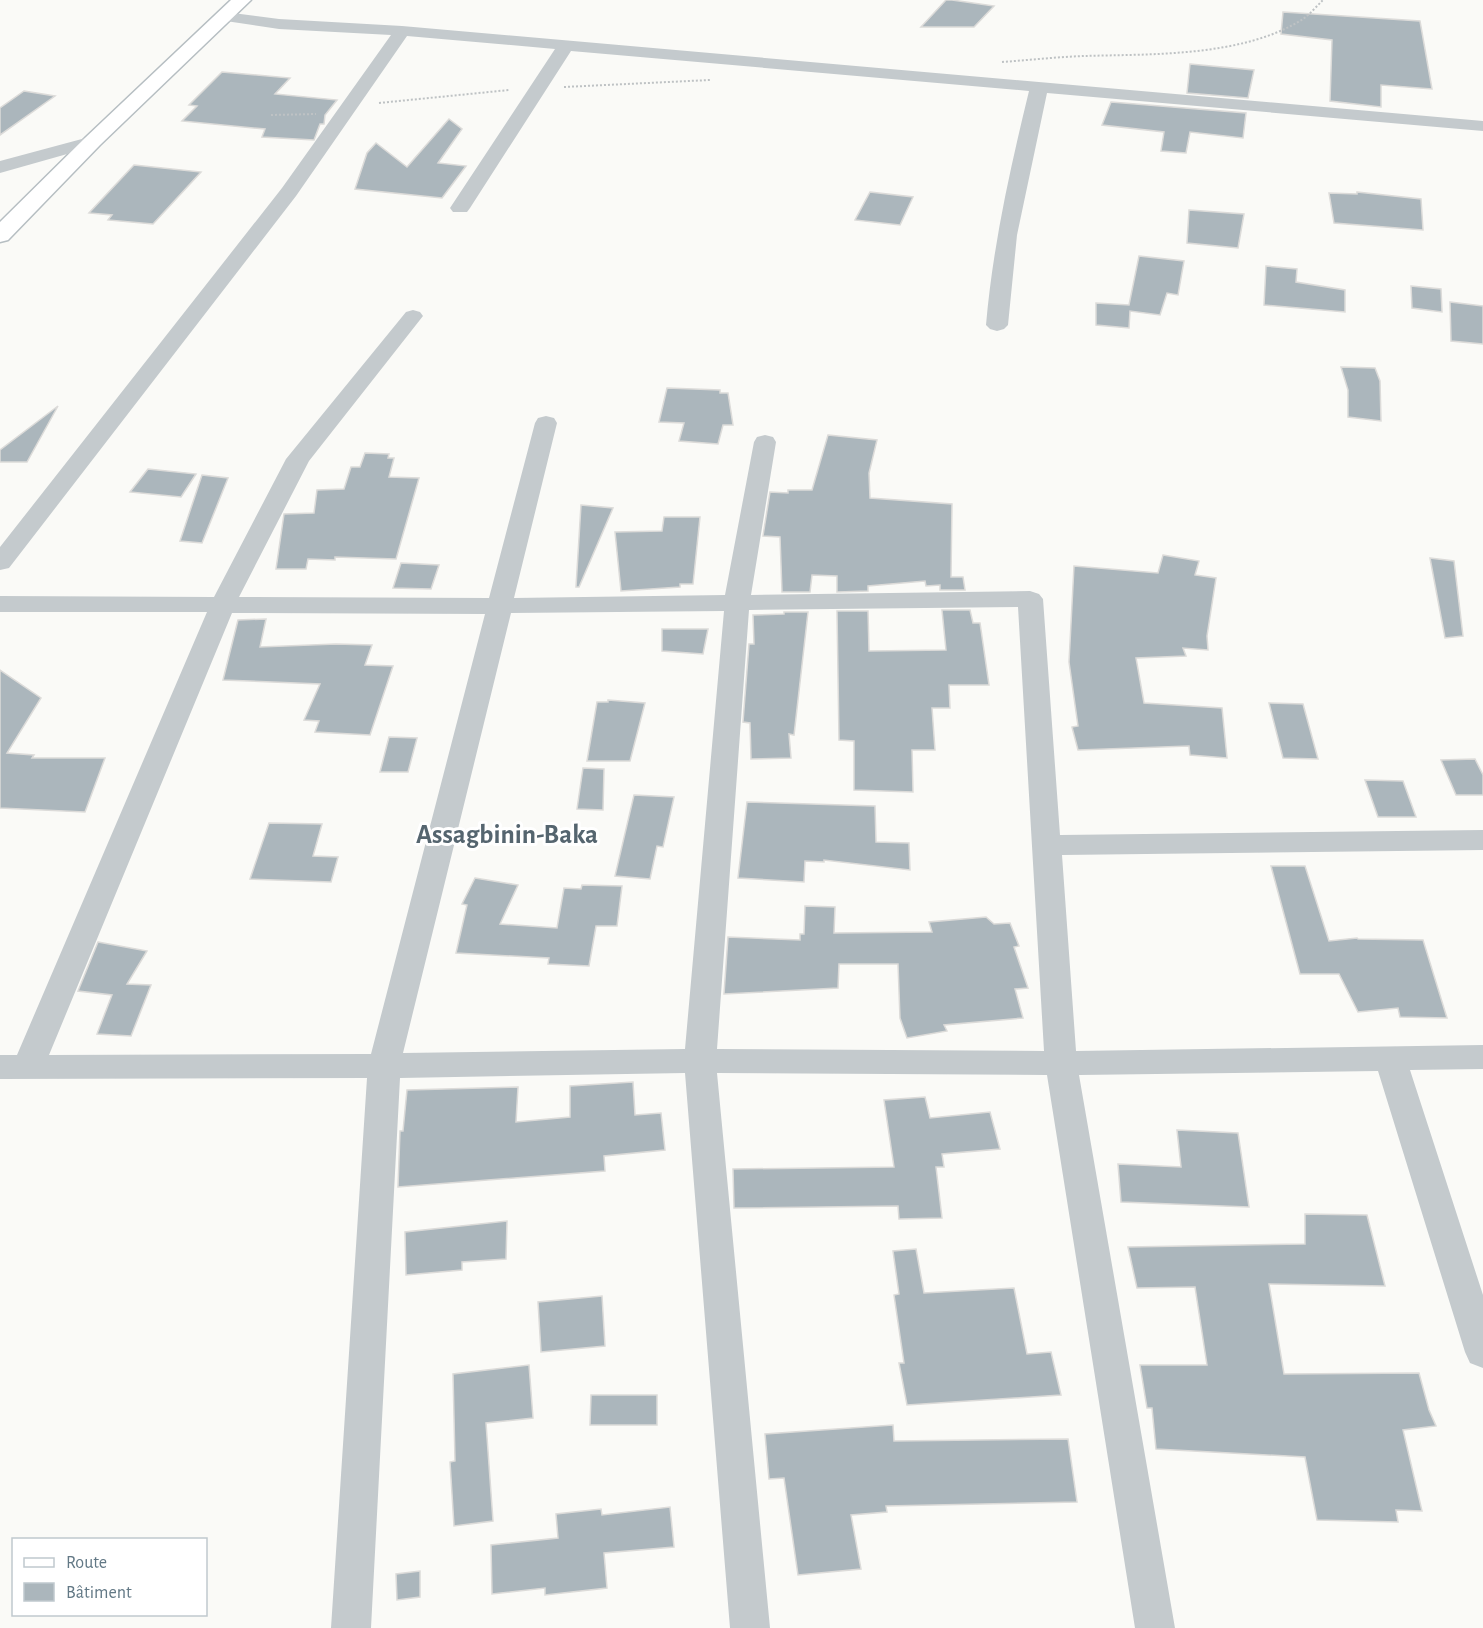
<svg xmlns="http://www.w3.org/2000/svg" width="1483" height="1628" viewBox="0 0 1483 1628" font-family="'Alegreya Sans',sans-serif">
<rect width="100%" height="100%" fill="#fafaf7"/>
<!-- building -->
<g fill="#abb6bc" stroke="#dcdbd9" stroke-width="1.5">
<path d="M946 0H952L994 6 974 27H921Z"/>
<path d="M1283 12 1420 21 1432 89 1381 85V107L1330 101 1332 40 1281 34Z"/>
<path d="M1190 64 1254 70 1248 98 1187 93Z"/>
<path d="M222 72 290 78 275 94 337 100 325 115 324 124H320L314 140 262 137 265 129 182 121 197 106 189 105Z"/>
<path d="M24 91 55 96 0 135V108Z"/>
<path d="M1111 102 1246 113 1243 138 1190 132 1186 153 1161 151 1164 132 1102 125Z"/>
<path d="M449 119 462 129 438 163 466 166 442 198 355 189 367 153 376 143 407 167Z"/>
<path d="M134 165 201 172 153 224 108 220 112 215 89 213Z"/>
<path d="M870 192 913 197 900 225 855 220Z"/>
<path d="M1357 192 1421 199 1423 230 1334 223 1329 193 1357 194Z"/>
<path d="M1189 210 1244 214 1238 248 1187 243Z"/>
<path d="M1139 256 1184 261 1178 295 1167 293 1160 315 1130 311 1129 328 1096 325V303L1129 305Z"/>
<path d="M1266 266 1297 269 1296 282 1345 290V312L1264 305Z"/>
<path d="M1411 286 1441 289 1442 312 1412 308Z"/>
<path d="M1450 302 1483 306V344L1451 341Z"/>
<path d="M1341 367 1375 368 1380 381 1381 421 1348 417V390Z"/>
<path d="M667 388 720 390V393H728L733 425H723L718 444 679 441 684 423 659 422Z"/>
<path d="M58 406 27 462H0V450Z"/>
<path d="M828 435 877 440 869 473 870 498 952 504 951 577H963L965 590H940V585L926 586 925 581 868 586V591L837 592V576L812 575 810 592H782L780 537 763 536 770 492 788 493V490H812Z"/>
<path d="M365 453 389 454 388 458H394L389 477 419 478 396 559 335 557V560L308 559 306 569H276L284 514 314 513 317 490 344 489 351 467H360Z"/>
<path d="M148 469 196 474 181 497 130 492Z"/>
<path d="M202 475 228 478 202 543 180 541Z"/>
<path d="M581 505 613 508 579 587H576Z"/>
<path d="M664 517H700L693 584H680V587L621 591 615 532 662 531Z"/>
<path d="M1163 555 1199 561 1195 575 1216 578 1207 636 1208 650 1183 648 1186 656 1136 658 1144 703 1222 708 1227 758 1190 755 1189 746 1078 750 1072 727 1078 726 1069 662 1074 566 1158 573Z"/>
<path d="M1430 558 1454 561 1463 636 1445 638Z"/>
<path d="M401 563 439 565 431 589 393 588Z"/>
<path d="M942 610H970L973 623H980L989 685H949L950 708H932L935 750H912L913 792 854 790V741L839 740 837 611H868L869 651 946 650Z"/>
<path d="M784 612H808L794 735 789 734 791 758 751 759 750 723 743 722 749 644H754L753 615 784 614Z"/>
<path d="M266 619 260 647 336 644 372 645 365 665 393 666 370 735 315 732 319 721 304 720 320 684 223 680 238 620Z"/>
<path d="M662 629H708L703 654 662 651Z"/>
<path d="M0 670 41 698 7 753 34 755 32 758H105L85 812 0 808Z"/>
<path d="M608 700 645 703 630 761H587L597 702H608Z"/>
<path d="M1269 703 1303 704 1318 759 1283 758Z"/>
<path d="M389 737 417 738 408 772H380Z"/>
<path d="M1475 759 1483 775V795H1456L1441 760Z"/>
<path d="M583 768 604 769 603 810 577 809Z"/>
<path d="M1365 780 1403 781 1416 817H1378Z"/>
<path d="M634 795 674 797 663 847 657 846 650 879 615 876Z"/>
<path d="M747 802 875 806 876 842 909 843 910 870 824 860V862L805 861 804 882 738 878Z"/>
<path d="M269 823 322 824 313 856 338 857 331 882 250 879Z"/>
<path d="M1271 866H1305L1329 941 1357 938 1358 939 1423 940 1447 1018 1400 1017 1398 1008 1358 1012 1339 974H1300Z"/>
<path d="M475 878 518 885 500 924 557 928 564 888 581 889 582 885 622 886 617 926H596L589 966 548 964 549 958 456 953 467 905 462 904Z"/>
<path d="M805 906 835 907 834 933 932 932 929 922 986 917 994 924 1010 923 1019 946 1014 947 1028 988 1015 989 1023 1018 944 1025 947 1031 907 1038 900 1018 898 964H839L838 988 724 994 728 937 800 940V934H804Z"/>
<path d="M98 942 147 951 127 984 151 985 131 1036 97 1034 112 995 78 991Z"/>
<path d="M633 1082 635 1115 661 1113 665 1150 604 1156 605 1171 398 1187 400 1131H403L407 1090 518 1087 516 1122 570 1117V1086Z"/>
<path d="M925 1097 930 1118 990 1112 1000 1149 942 1154 944 1167H936L942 1218 899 1219 898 1206 734 1208 733 1169 894 1167 884 1100Z"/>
<path d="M1177 1130 1238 1133 1249 1207 1121 1202 1118 1164 1181 1167Z"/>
<path d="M1305 1214 1367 1215 1385 1286 1269 1284 1284 1374 1419 1373 1429 1410 1436 1426 1403 1430 1422 1511 1396 1510 1398 1522 1317 1520 1305 1457 1156 1449 1152 1408H1147L1140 1365H1207L1195 1287 1137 1288 1128 1247 1305 1244Z"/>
<path d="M507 1221 506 1259 462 1262V1270L406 1275 405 1232Z"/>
<path d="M916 1249 924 1293 1014 1288 1027 1354 1051 1352 1061 1395 907 1405 899 1363H904L894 1295 899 1294 893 1251Z"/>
<path d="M602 1296 605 1346 541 1352 538 1302Z"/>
<path d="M529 1365 533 1418 486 1423 493 1521 454 1526 450 1462 455 1461 453 1374Z"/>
<path d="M591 1395H657V1425H590Z"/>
<path d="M893 1425 894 1441 1068 1439 1077 1502 886 1506 887 1512 851 1515 861 1569 798 1575 784 1478 769 1479 765 1434Z"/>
<path d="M670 1507 674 1547 604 1553 607 1588 545 1595V1588L492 1594 491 1545 558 1538 556 1514 601 1509 602 1515Z"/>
<path d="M420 1571V1597L397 1600 396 1574Z"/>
</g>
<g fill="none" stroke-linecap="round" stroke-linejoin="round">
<defs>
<path id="secondary" d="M231 0H251L100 145 8 240 0 242V222L86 137Z"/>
</defs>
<!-- secondary casing -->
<use href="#secondary" stroke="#b6bec2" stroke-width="3"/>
<!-- path -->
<g stroke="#bec2c4" stroke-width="2" stroke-dasharray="2 2" stroke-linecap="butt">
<path d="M1002 62C1029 60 1057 57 1084 56 1153 54 1243 57 1303 19 1310 14 1317 6 1323 0"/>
<path d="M564 87 710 80"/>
<path d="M379 103 509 90"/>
<path d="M271 115 316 114"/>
</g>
<!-- street -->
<g fill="#c4cacd" fill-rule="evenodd">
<path d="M225 12 279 19 402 26 1483 121V131L1047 93 1017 235 1008 325 1004 329 997 331 990 329 986 325C993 245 1010 169 1029 91L571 51 470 208 467 212H453L450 208 555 49 407 36 296 196 9 568 0 570V547L282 188 391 35 279 29 219 20 217 17 219 14Z"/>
<path d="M93 136 99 137 102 141 99 145 0 173V161Z"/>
<path d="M413 310 420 312 423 316 309 461 239 597 489 598 535 423 538 418 546 416 554 418 557 423 514 598 725 595 754 442 757 437 765 435 773 437 776 442 751 595 1030 591 1039 594 1043 599 1060 835 1483 830V850L1062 855 1076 1051 1483 1045V1069L1410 1070 1483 1295V1368L1470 1363 1465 1352 1378 1071 1079 1075 1175 1628H1135L1047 1075 717 1073 770 1628H730L685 1073 400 1078 371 1628H331L367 1078 0 1079V1055H17L207 612H0V596L214 597 286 459 406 312ZM1018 607 1044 1051 717 1049 749 610ZM724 611 685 1049 403 1053 511 613ZM232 613 485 614 371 1054 49 1055Z"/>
</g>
<!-- secondary -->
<use href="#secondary" fill="#fff" fill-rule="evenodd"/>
</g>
<g text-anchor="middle" stroke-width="6" stroke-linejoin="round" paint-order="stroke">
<!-- quarter labels -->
<g font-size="27" font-weight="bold" fill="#55656f" stroke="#fff">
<text x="507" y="843">Assagbinin-Baka</text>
</g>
</g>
<!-- legend -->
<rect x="12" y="1538" width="195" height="78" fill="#ffffff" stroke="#c0c9ce" stroke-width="1.5"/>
<rect x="24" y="1558" width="30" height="9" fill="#ffffff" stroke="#c0c9ce" stroke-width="1.5"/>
<text x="66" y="1568" font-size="18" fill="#627885">Route</text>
<rect x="24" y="1583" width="30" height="18" fill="#abb6bc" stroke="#c0c9ce" stroke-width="1.5"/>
<text x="66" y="1598" font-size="18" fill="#627885">Bâtiment</text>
</svg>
